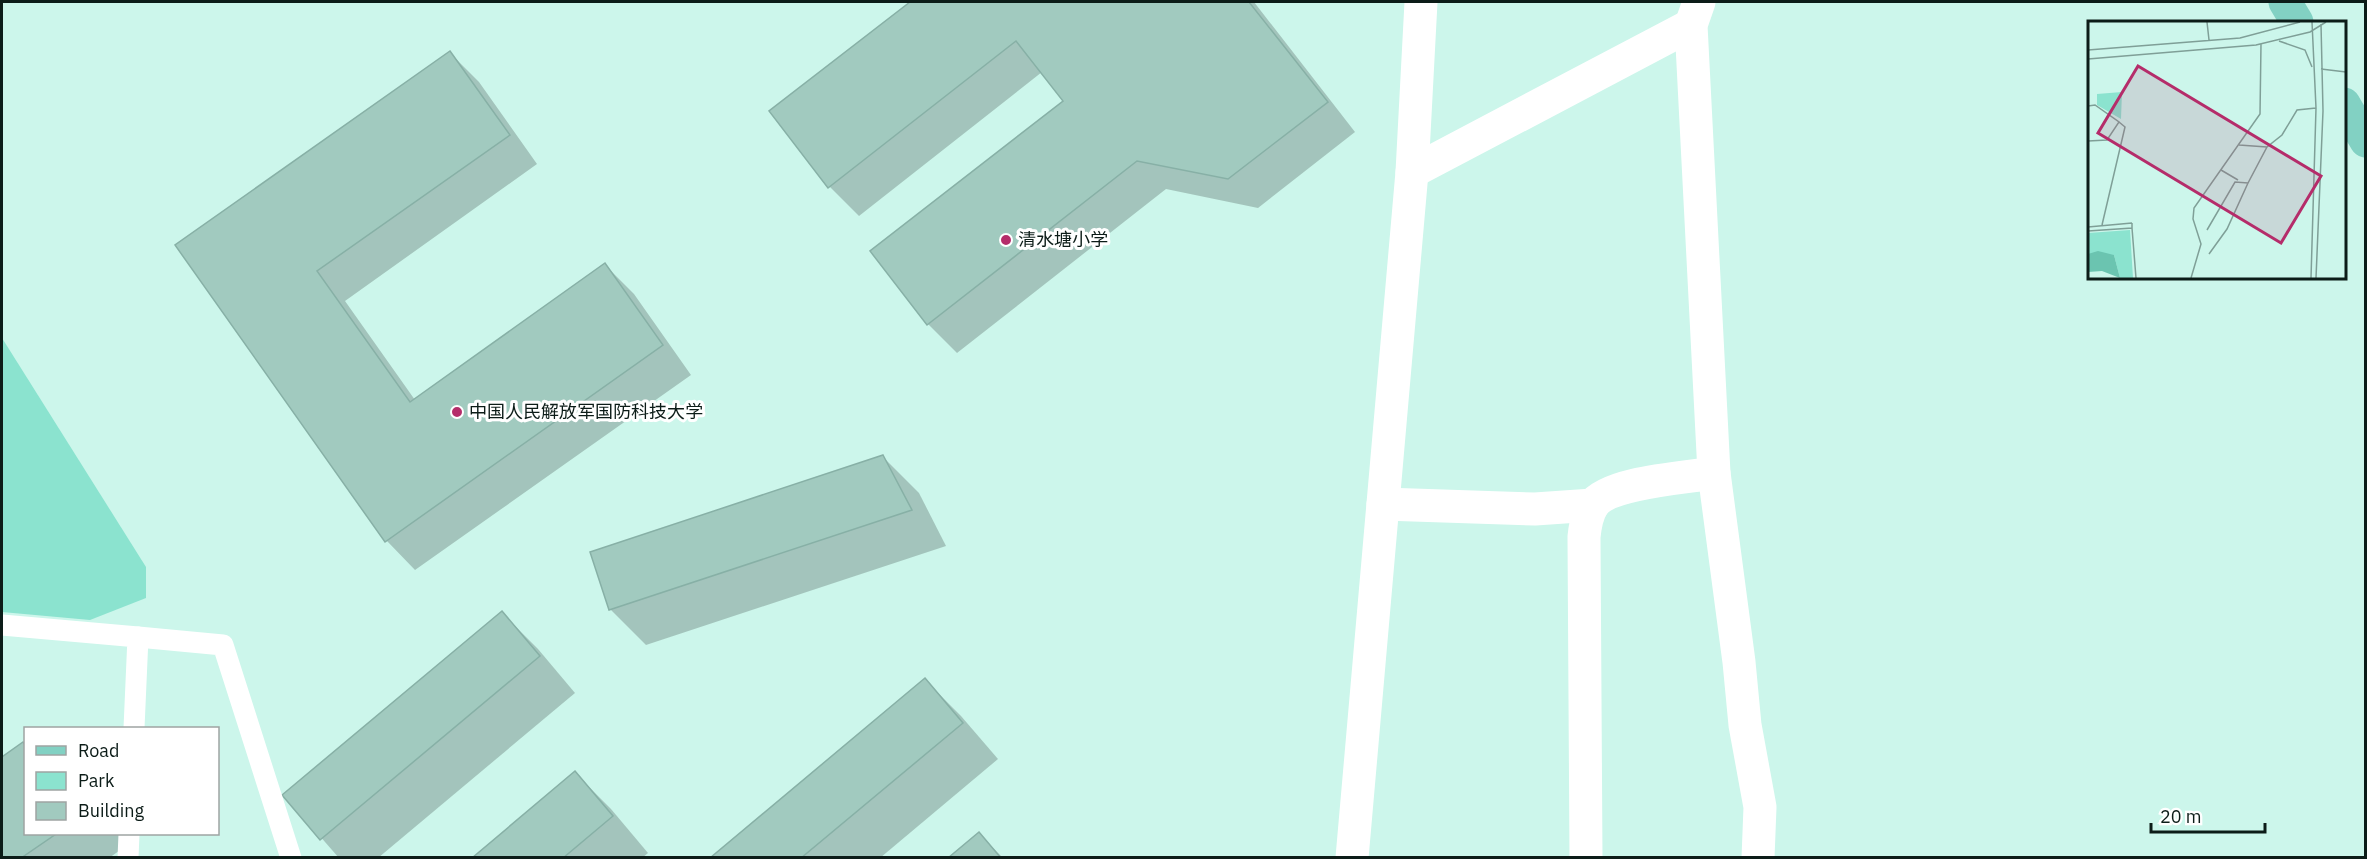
<svg xmlns="http://www.w3.org/2000/svg" width="2367" height="859" viewBox="0 0 2367 859" font-family="'IBM Plex Sans','Noto Sans SC',sans-serif">
<rect width="100%" height="100%" fill="#ccf6eb"/>
<!-- green -->
<path fill="#8be3cf" d="M2 338 146 567V598L90 620 2 612Z"/>
<!-- shadow -->
<g fill="#0003">
<path d="M912 2H1254L1355 132 1258 208 1166 189 957 353 928 324 1065 101 1042 72 859 216 830 187 771 111Z"/>
<path d="M450 53 479 82 537 164 345 301 415 400 605 265 634 294 691 375 415 570 387 541 177 245Z"/>
<path d="M883 457 919 493 946 546 646 645 610 609Z"/>
<path d="M502 613 538 649 575 693 378 858H339L284 795Z"/>
<path d="M925 680 961 716 998 759 880 858H713Z"/>
<path d="M23 744 26 834H128L133 841 109 858H2V759Z"/>
<path d="M575 773 611 809 648 853 642 858H474Z"/>
<path d="M979 834 1003 858H951Z"/>
</g>
<!-- building -->
<g fill="#a1cabf" stroke="#87b0a6" stroke-width="1.5">
<path d="M910 2H1249L1328 102 1228 179 1137 161 927 325 870 251 1063 101 1016 41 828 188 769 111Z"/>
<path d="M450 51 510 135 317 271 410 402 605 263 663 345 385 542 175 245Z"/>
<path d="M883 455 912 510 609 610 590 552Z"/>
<path d="M502 611 540 656 320 840 282 795Z"/>
<path d="M925 678 963 723 801 858H710Z"/>
<path d="M23 742 26 746V834H56L21 858H2V757Z"/>
<path d="M575 771 613 816 563 858H472Z"/>
<path d="M979 832 1001 858H948Z"/>
</g>
<g fill="none" stroke-linecap="round" stroke-linejoin="round">
<!-- lane -->
<g stroke="#fff" stroke-width="21">
<path d="M2 625 138 637 134 728"/>
<path d="M138 637 223 645 291 858"/>
<path d="M128 858 129 834"/>
</g>
<!-- street -->
<g stroke="#fff" stroke-width="33">
<path d="M1412 172 1691 25"/>
<path d="M1714 473 1739 662 1745 725 1760 807 1758 858"/>
<path d="M1383 504 1535 509 1593 505"/>
<path d="M1352 858 1412 172 1421 2"/>
<path d="M1586 858 1584 537C1585 527 1587 514 1593 505 1609 482 1686 478 1714 473L1691 25 1699 2"/>
</g>
<!-- primary -->
<g stroke="#82d1c3" stroke-width="33">
<path d="M2285 2 2297 22"/>
<path d="M2344 104 2366 141"/>
</g>
</g>
<!-- markers -->
<g fill="#b52c6a" stroke="#fff" stroke-width="2">
<circle cx="1006" cy="240" r="6"/>
<circle cx="457" cy="412" r="6"/>
</g>
<g text-anchor="middle" stroke-width="6" stroke-linejoin="round" paint-order="stroke">
<!-- poi labels -->
<g font-size="18" fill="#0c1c18" stroke="#fff" text-anchor="start">
<text x="1018" y="246">清水塘小学</text>
<text x="469" y="418">中国人民解放军国防科技大学</text>
</g>
</g>
<!-- overview -->
<g transform="translate(2088 21)">
<rect width="258" height="258" fill="#ccf6eb"/>
<path d="M34 71 33 98 9 84V73ZM42 209 45 257H32L26 234 0 233V212Z" fill="#8be3cf"/>
<path d="M10 230 26 234 32 257 14 250 0 251V233Z" fill="#6bc4b0"/>
<path fill="none" stroke="#7f9f97" stroke-width="1.5" d="M119 1 121 19M191 20 217 29 224 46M0 29 152 17 212 1M0 38 168 24 222 11 238 1M233 48 258 51M0 85 7 84 31 101 19 119 0 120M151 124 179 126M133 149 150 159M14 204 37 106 31 101M0 206 44 202M44 207 48 257M119 209 147 161 160 162 179 126 194 114 209 89 228 87M0 210 44 207V202M121 233 139 208 160 162M103 257 113 223 105 198 106 187 172 93 173 23M223 257 228 87 224 1M228 257 235 90 233 3"/>
<path fill="#b52c6a" fill-opacity="0.15" stroke="#b52c6a" stroke-width="3" d="M50 45 233 155 193 222 10 112Z"/>
<rect width="258" height="258" fill="none" stroke="#0c1c18" stroke-width="3"/>
</g>
<!-- border -->
<rect width="2367" height="859" fill="none" stroke="#0c1c18" stroke-width="6"/>
<!-- legend -->
<rect x="24" y="727" width="195" height="108" fill="#ffffff" stroke="#9ea4a3" stroke-width="1.5"/>
<rect x="36" y="746" width="30" height="9" fill="#82d1c3" stroke="#9ea4a3" stroke-width="1.5"/>
<text x="78" y="757" font-size="18" fill="#0c1c18">Road</text>
<rect x="36" y="772" width="30" height="18" fill="#8be3cf" stroke="#9ea4a3" stroke-width="1.5"/>
<text x="78" y="787" font-size="18" fill="#0c1c18">Park</text>
<rect x="36" y="802" width="30" height="18" fill="#a1cabf" stroke="#9ea4a3" stroke-width="1.5"/>
<text x="78" y="817" font-size="18" fill="#0c1c18">Building</text>
<!-- scale -->
<path d="M2151 823v9h114v-9" fill="none" stroke="#0c1c18" stroke-width="3"/>
<text x="2160" y="823" font-size="18" fill="#0c1c18" stroke="#ffffff" stroke-width="4.5" paint-order="stroke">20 m</text>
</svg>
